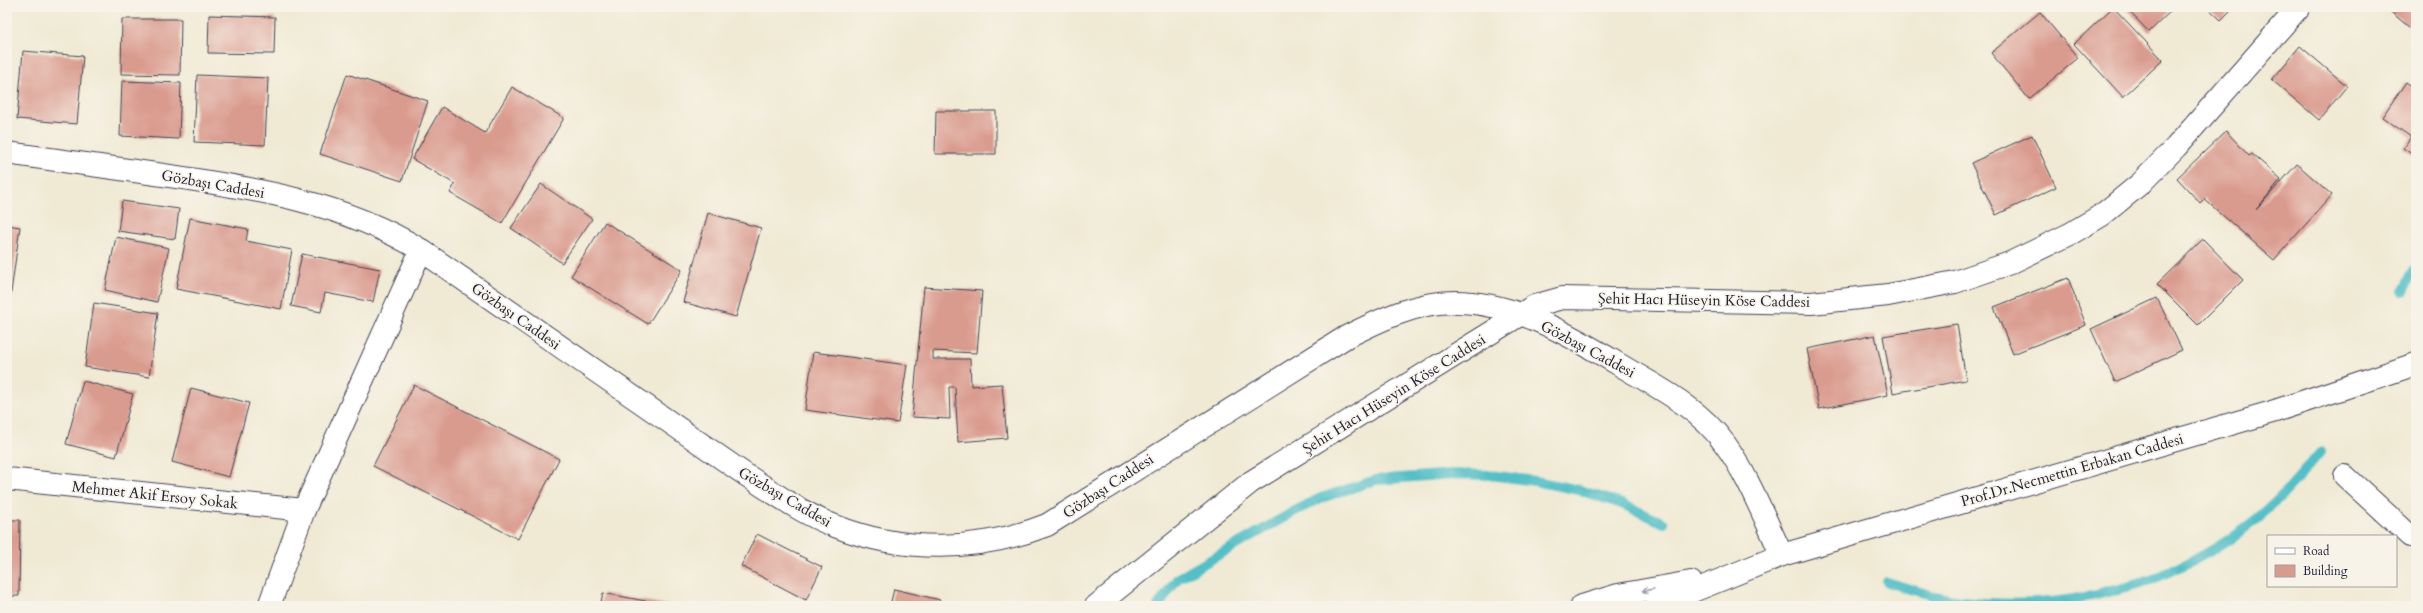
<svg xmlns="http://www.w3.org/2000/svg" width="2423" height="613" viewBox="0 0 2423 613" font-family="Cardo,serif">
<rect width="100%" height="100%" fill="#f7f3e8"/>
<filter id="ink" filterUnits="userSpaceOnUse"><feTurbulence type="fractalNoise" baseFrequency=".025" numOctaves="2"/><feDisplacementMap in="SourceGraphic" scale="8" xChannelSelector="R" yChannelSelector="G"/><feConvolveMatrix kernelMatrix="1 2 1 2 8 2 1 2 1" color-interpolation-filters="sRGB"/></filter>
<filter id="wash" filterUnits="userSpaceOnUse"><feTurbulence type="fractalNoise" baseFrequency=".012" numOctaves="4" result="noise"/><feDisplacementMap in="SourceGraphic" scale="16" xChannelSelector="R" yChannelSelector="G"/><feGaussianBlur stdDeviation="0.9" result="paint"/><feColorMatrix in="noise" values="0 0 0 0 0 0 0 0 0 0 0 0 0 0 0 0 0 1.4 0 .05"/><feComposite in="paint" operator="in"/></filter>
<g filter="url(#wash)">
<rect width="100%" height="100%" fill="#f0ead4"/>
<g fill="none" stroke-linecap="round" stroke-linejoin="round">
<!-- stream -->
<g stroke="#52c0c7" stroke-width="10">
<path d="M2403 291 2416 266"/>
<path d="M1887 582C1911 589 1935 598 1960 601 2068 613 2177 586 2260 516 2283 497 2302 474 2320 452"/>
<path d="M1158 606 1177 579 1295 511 1321 498 1376 480 1452 474 1490 475 1535 481 1579 490 1622 504 1664 523"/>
</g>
</g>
<g id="blocks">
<!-- building -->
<g fill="#da9b8f">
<path d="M2113 7 2163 60 2123 97 2074 44Z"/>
<path d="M2125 7H2175L2149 32Z"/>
<path d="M2207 7H2234L2221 20Z"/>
<path d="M2385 7H2416V33Z"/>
<path d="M2040 12 2078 58 2029 99 1991 53Z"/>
<path d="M209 15 275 17 274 54 208 53Z"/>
<path d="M122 19H181L180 75 121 74Z"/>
<path d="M2300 46 2347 86 2319 120 2272 80Z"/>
<path d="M23 51 83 56 77 124 17 119Z"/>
<path d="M347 74 428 101 402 181 320 154Z"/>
<path d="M197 75 268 78 265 145 194 142Z"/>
<path d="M122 81 181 83 179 139 120 136Z"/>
<path d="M2406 82 2416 89V157L2403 148 2411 137 2382 117Z"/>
<path d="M512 87 564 118 502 223 450 193 455 184 412 159 442 107 485 133Z"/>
<path d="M936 111H996V154H935Z"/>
<path d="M2226 131 2249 156 2252 154 2281 179 2256 210 2297 164 2332 195 2274 260 2204 199 2200 203 2177 178Z"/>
<path d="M2032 135 2056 187 1996 215 1971 163Z"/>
<path d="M541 184 592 219 562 263 511 228Z"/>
<path d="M122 201 179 209 175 239 118 231Z"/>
<path d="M708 213 761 228 736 317 683 302Z"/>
<path d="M190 218 248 229 246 241 292 250 281 309 176 289Z"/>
<path d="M605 222 682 270 648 324 571 276Z"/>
<path d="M7 225 20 227 9 307H7Z"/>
<path d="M116 237 169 248 157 302 105 290Z"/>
<path d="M2203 239 2243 280 2198 325 2157 284Z"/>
<path d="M302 254 380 269 373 302 325 293 321 312 291 306Z"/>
<path d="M2068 278 2086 325 2013 354 1994 307Z"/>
<path d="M924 287 982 291 977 353 933 351V359H970L971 386 1002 384 1007 438 958 442 955 387H949L950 419 912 417Z"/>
<path d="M2157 298 2182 350 2115 382 2091 329Z"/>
<path d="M94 303 158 313 149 377 85 367Z"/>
<path d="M1957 324 1966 380 1893 393 1883 336Z"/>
<path d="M1875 335 1888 395 1819 409 1807 349Z"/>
<path d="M813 352 907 365 898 423 805 410Z"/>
<path d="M83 381 133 394 116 457 66 444Z"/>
<path d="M414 385 559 459 518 539 373 466Z"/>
<path d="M191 388 249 403 229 477 172 462Z"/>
<path d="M7 520H20L19 596H7Z"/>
<path d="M757 534 822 567 806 600 741 566Z"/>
<path d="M894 589 940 600 938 606H890Z"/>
<path d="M603 593 667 605V606H600Z"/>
</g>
</g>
</g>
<g filter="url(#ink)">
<use href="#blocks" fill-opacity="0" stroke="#414052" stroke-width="1"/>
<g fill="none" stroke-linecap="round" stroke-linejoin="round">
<defs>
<g id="minor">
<path d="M7 153C59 160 111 168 163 175 253 188 343 202 421 250L746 475C774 493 803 514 835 526 903 553 978 552 1047 525L1346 337C1380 320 1416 302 1455 302 1517 302 1573 337 1625 368 1661 389 1700 409 1725 444 1749 477 1764 518 1782 555"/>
<path d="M2345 476 2410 536H2416"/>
<path d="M7 479 304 510"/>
<path d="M269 606 304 510 421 250"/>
<path d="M1096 606 1251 482 1534 306 1562 298 1811 303 1888 295 1955 282 2010 263 2070 234 2102 215 2141 183 2176 147 2299 7"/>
</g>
<g id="major">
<path d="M1582 606 1618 595 1691 582"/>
<path d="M1656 606 1782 555 2272 412 2416 364"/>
</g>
</defs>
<!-- minor casing -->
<use href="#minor" stroke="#414052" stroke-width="24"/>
<!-- major casing -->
<use href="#major" stroke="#414052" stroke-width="24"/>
<!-- minor -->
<use href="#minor" stroke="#fff" stroke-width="22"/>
<!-- major -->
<use href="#major" stroke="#fff" stroke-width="22"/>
</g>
<!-- one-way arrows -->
<defs><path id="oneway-shaft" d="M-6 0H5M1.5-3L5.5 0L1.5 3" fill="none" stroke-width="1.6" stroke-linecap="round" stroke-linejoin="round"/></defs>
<use stroke="#9c9ca7" href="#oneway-shaft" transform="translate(1648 590) rotate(170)"/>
</g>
<g text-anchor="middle" stroke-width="3.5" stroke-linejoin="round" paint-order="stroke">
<!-- street labels -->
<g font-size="15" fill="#22223b" stroke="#f7f3e8">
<text transform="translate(213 184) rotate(10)" y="5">Gözbaşı Caddesi</text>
<text transform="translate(1704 300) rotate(1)" y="5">Şehit Hacı Hüseyin Köse Caddesi</text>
<text transform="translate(516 316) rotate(35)" y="5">Gözbaşı Caddesi</text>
<text transform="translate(1588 349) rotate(28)" y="5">Gözbaşı Caddesi</text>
<text transform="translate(1394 394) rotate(-32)" y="5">Şehit Hacı Hüseyin Köse Caddesi</text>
<text transform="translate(2072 470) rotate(-16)" y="5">Prof.Dr.Necmettin Erbakan Caddesi</text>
<text transform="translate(1108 486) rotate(-33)" y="5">Gözbaşı Caddesi</text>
<text transform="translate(155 495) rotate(6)" y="5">Mehmet Akif Ersoy Sokak</text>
<text transform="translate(785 497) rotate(30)" y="5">Gözbaşı Caddesi</text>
</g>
</g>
<!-- margin -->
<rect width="2423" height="613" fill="none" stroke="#f7f3e8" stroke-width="24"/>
<!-- legend -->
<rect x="2267" y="535" width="130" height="52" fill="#f7f3e8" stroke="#a29fa3"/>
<rect x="2275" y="548" width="20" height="6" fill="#ffffff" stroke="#a29fa3"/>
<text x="2303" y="555" font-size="12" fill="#22223b">Road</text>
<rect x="2275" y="565" width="20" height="12" fill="#da9b8f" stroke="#a29fa3"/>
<text x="2303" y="575" font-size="12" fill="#22223b">Building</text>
</svg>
